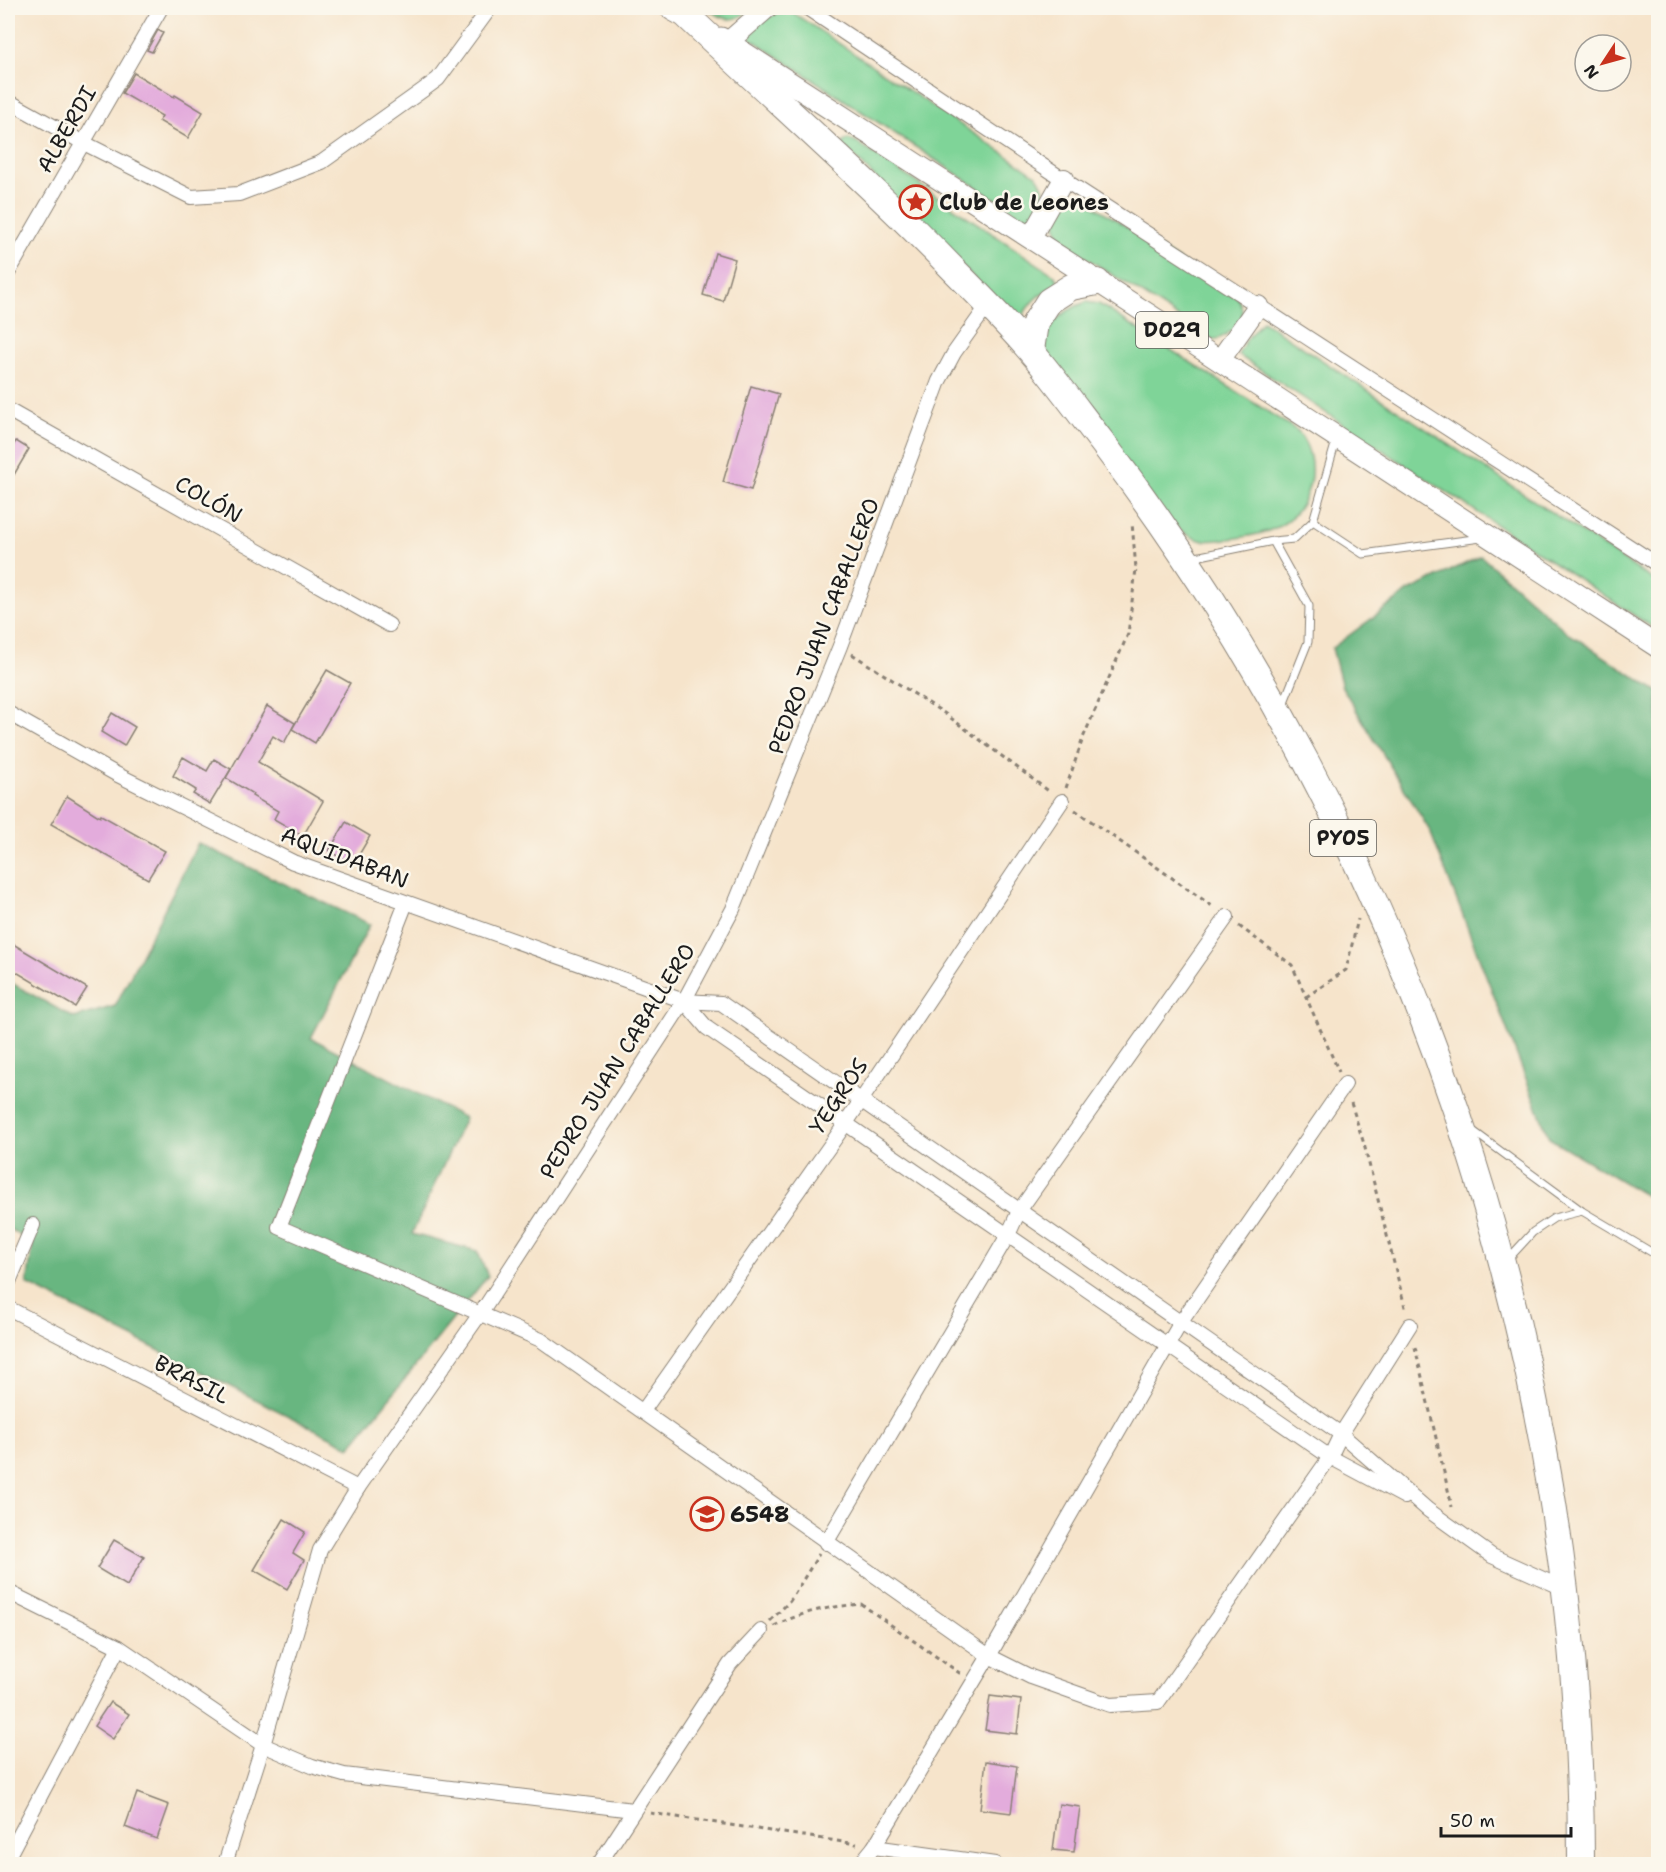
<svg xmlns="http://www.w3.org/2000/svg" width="1666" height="1872" viewBox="0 0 1666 1872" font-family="'Shantell Sans',sans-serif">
<rect width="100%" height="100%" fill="#fbf7ec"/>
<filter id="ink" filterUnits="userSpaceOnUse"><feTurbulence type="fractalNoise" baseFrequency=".0167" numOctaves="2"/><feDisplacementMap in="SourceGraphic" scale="12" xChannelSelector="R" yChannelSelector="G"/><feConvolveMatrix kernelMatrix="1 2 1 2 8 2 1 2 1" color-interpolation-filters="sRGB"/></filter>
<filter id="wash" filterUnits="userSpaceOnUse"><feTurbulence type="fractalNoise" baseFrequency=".008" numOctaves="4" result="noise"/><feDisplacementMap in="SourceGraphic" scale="24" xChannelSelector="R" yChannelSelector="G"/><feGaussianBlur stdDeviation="1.35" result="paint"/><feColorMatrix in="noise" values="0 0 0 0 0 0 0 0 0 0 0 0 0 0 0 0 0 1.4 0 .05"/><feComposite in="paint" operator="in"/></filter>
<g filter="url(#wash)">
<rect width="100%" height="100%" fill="#f6e4cb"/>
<!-- green -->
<g fill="#7fd498" stroke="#4e785a" stroke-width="1.5">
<path d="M705 8H751C734 26 723 19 705 8Z"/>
<path d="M792 12 1036 175C1051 195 1042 201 1033 222L1027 220 751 39V30C766 17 772 13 792 12Z"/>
<path d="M848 139 859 144 1054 275 1060 283C1039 293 1028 302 1019 324L842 144Z"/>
<path d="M1069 196H1079L1238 298C1240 303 1244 311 1242 317 1238 328 1224 338 1213 340L1071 248 1059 236 1056 223 1057 208 1061 201Z"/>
<path d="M1086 302 1099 304 1298 431C1301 436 1305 442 1307 447 1319 478 1304 517 1273 529 1263 534 1249 536 1237 538 1225 539 1212 542 1200 540 1189 538 1178 528 1168 521L1045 350C1046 346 1045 340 1047 336 1052 318 1070 308 1086 302Z"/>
<path d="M1263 321 1658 583V631L1238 355C1244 341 1252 332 1263 321Z"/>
</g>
<!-- forest -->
<g fill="#67b680" stroke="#42694e" stroke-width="1.5">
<path d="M1481 556 1568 633 1658 692V1203L1549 1138 1430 831 1342 687 1332 648 1409 591Z"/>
<path d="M198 843 370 924 311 1038 465 1118 412 1234 477 1251 488 1276 350 1447 27 1284 33 1244 8 1228V981L74 1018 115 1006Z"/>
</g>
<g id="blocks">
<!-- building -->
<g fill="#e3acdc">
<path d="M158 30 163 33 152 52 147 50Z"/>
<path d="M134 73 174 97 175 95 203 112 188 138 159 121 162 116 122 93Z"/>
<path d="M715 253 735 259 723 301 703 295Z"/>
<path d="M751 386 779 394 751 490 723 482Z"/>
<path d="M16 441 29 449 8 485V455Z"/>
<path d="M327 670 350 683 315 743 292 729Z"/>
<path d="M267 706 295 723 284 743 273 736 258 762 323 801 303 836 274 819 278 811 252 796 253 794 226 778Z"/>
<path d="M112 713 135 727 124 746 101 732Z"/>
<path d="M183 757 207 771 214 759 231 769 210 804 193 794 196 790 173 776Z"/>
<path d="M67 796 100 817 101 815 165 851 148 879 51 824Z"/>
<path d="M346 822 370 836 353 865 329 851Z"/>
<path d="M8 941 87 988 75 1007 8 967Z"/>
<path d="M284 1519 305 1532 293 1553 304 1560 287 1589 254 1570Z"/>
<path d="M114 1540 144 1557 127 1586 97 1568Z"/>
<path d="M990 1696 1021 1700 1017 1734 985 1730Z"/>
<path d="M110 1702 129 1714 113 1739 94 1726Z"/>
<path d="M986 1761 1017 1766 1011 1813 980 1809Z"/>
<path d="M137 1793 169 1805 157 1839 125 1827Z"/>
<path d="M1059 1804 1080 1807 1074 1852 1053 1850Z"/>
</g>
</g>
</g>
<g filter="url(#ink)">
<use href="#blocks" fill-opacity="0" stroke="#898074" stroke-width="1.5"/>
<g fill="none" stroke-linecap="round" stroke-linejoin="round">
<defs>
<g id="lane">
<path d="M1313 521 1363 554 1481 538"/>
<path d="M1273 541 1309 606 1308 642 1282 707"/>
<path d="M1191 558 1273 541 1294 539 1313 521 1336 441"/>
<path d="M1469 1128 1582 1211 1658 1256"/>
<path d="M1509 1262V1258L1533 1232 1554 1218 1582 1211"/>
</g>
<g id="street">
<path d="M807 8 1052 172 1658 565"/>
<path d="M8 101 82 142 191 197 239 194 322 162 423 90 438 79 490 8"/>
<path d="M8 273 161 8"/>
<path d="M8 410 389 625"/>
<path d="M8 713 116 774 293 862 684 1001 721 1003 1341 1434 1428 1510 1492 1556 1565 1589"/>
<path d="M406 903 279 1227 541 1340 989 1656 1031 1677 1110 1705 1158 1702 1330 1457 1341 1434 1410 1325"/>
<path d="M684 1001 707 1028 1330 1457 1405 1497"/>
<path d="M8 1284 33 1225"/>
<path d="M8 1308 358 1488"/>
<path d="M643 1411 846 1123 1062 801"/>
<path d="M826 1543 1008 1235 1019 1211 1227 917"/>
<path d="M8 1592 119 1647 263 1745 312 1766 344 1775 633 1810"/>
<path d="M874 1847 995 1864"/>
<path d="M8 1857 119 1647"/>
<path d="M225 1864 263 1745 320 1550 358 1488 487 1304 684 1001 733 909 840 646 939 381 954 353 988 305"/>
<path d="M599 1864 730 1664 761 1631"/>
<path d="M860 1864 874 1847 989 1656 1181 1322 1345 1084"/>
</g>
<g id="secondary">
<path d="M728 42 767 8"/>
<path d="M1031 237 1064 179"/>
<path d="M1220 360 1258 306"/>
</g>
<path id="primary" d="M721 38C1035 239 1346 443 1658 647"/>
<g id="highway">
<path d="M674 8 685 14C775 100 869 182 956 272 981 297 1006 322 1029 349 1055 379 1078 411 1102 442 1410 846 1582 1356 1581 1864"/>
<path d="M1031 350 1035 323 1049 301 1071 287 1097 282"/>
</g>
</defs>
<!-- lane casing -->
<use href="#lane" stroke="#898074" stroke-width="9"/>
<!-- street casing -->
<use href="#street" stroke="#898074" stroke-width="16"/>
<!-- secondary casing -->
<use href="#secondary" stroke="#898074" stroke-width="22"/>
<!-- primary casing -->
<use href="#primary" stroke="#898074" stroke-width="23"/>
<!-- highway casing -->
<use href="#highway" stroke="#898074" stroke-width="28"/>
<!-- path -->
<g stroke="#898074" stroke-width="3" stroke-dasharray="4.5 4.5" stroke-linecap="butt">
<path d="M852 654 944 713 1050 792"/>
<path d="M1066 788 1083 738 1128 634 1136 569 1132 523"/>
<path d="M1075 810 1215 908"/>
<path d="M1239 926 1292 965 1339 1072"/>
<path d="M1306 997 1346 970 1358 919"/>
<path d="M1351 1103 1364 1144 1406 1311"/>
<path d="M1415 1347 1452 1507"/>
<path d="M770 1621 790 1601 819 1554"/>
<path d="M774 1626C805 1611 827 1607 861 1604L961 1674"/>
<path d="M650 1813 857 1844"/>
</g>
<!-- lane -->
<use href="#lane" stroke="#fff" stroke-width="7"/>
<!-- street -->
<use href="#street" stroke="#fff" stroke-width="14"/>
<!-- secondary -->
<use href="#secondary" stroke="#fff" stroke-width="20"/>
<!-- primary -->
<use href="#primary" stroke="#fff" stroke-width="21"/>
<!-- highway -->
<use href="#highway" stroke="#fff" stroke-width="26"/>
</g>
</g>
<!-- icons -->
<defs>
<symbol id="sight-ring" viewBox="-11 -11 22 22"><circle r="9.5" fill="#fbf7ec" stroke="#c8321e" stroke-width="1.5"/><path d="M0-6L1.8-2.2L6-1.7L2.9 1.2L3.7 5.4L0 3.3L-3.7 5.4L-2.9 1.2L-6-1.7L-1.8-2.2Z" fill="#c8321e"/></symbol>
<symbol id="school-ring" viewBox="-11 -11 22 22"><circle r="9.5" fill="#fbf7ec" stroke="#c8321e" stroke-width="1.5"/><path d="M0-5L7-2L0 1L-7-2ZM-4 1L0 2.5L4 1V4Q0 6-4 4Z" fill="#c8321e"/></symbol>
</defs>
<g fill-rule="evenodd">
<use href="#sight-ring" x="897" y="183" width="38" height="38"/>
<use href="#school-ring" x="688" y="1495" width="38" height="38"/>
</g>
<g text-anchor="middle" stroke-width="5" stroke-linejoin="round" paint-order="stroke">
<!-- shield labels -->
<g fill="#fbf7ec" stroke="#5f5e5a" stroke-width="1.5">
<rect x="1136" y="312" width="72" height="36" rx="4.5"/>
<rect x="1310" y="820" width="66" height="36" rx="4.5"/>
</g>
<g font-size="21" font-weight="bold" fill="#1c1c1c">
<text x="1172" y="337">D029</text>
<text x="1343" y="845">PY05</text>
</g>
<!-- street labels -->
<g font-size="22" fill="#1c1c1c" stroke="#fbf7ec">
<text transform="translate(66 129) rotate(-60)" y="8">ALBERDI</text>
<text transform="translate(209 499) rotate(29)" y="8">COLÓN</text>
<text transform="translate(823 626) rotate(-69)" y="8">PEDRO JUAN CABALLERO</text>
<text transform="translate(345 857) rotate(21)" y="8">AQUIDABAN</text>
<text transform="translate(617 1061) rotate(-58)" y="8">PEDRO JUAN CABALLERO</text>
<text transform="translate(838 1096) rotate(-56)" y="8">YEGROS</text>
<text transform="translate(192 1379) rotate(27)" y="8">BRASIL</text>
</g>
<!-- poi labels -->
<g font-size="22" font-weight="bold" fill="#1c1c1c" stroke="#fbf7ec" text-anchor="start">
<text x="939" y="210">Club de Leones</text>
<text x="730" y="1522">6548</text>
</g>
</g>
<!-- margin -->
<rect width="1666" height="1872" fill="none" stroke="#fbf7ec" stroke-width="30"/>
<!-- north arrow -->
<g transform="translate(1603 63) rotate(234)"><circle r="28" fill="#fbf7ec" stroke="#a29f99" stroke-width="1.5"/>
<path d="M0-4.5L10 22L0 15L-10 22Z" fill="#c8321e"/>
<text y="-9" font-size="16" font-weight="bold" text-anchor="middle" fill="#1c1c1c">N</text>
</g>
<!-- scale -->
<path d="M1441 1827v9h130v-9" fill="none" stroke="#1c1c1c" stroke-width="3"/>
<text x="1450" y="1827" font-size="18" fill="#1c1c1c" stroke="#fbf7ec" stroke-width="4.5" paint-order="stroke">50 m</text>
</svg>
